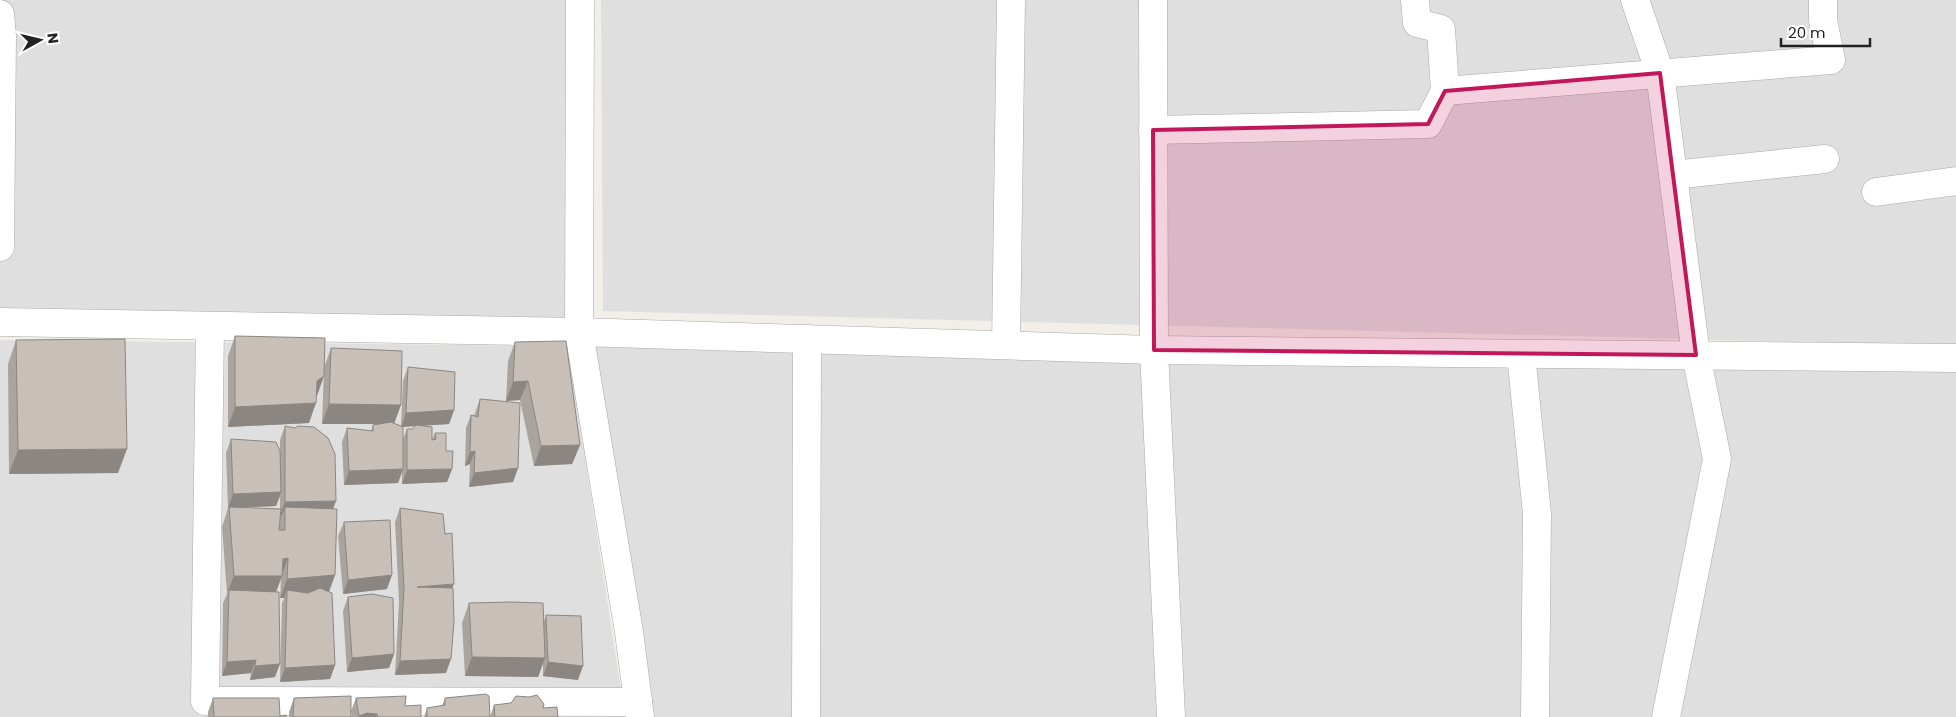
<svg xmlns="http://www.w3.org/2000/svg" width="1956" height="717" viewBox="0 0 1956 717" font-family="Poppins,sans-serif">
<rect width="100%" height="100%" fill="#f2efe9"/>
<!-- residential -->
<g fill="#e0dfdf">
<path d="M0 0H571V323L0 314Z"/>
<path d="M601 0H1956V346L603 311Z"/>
<path d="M0 340 568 346 625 717H0Z"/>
<path d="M593 340 1956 364V717H649Z"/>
</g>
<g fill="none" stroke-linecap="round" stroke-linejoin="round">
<defs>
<g id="minor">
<path d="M580 0 579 332 629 632 640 717"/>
<path d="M1153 0 1154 350 1171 717"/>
<path d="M1635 0 1660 73 1696 355 1717 459 1666 717"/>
<path d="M0 14 2 36 0 247"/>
<path d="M1445 91 1831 60 1823 20V0"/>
<path d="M1153 130 1428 124 1445 91 1441 29 1417 23 1415 0"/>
<path d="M1673 175 1825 159"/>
<path d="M1876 192 1956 181"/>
<path d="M0 322 579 332 1154 350 1956 358"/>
<path d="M210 326 205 701 638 702"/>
<path d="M1006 345 1011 0"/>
<path d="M1521 354 1537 514 1535 717"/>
<path d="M806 717 807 339"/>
</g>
</defs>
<!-- minor casing -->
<use href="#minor" stroke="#a9a9a9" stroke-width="29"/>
<!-- minor -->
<use href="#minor" stroke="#fff" stroke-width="28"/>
</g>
<!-- wall -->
<g fill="#aba49e" fill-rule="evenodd">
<path d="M235 336 309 423 228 427V356Z"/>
<path d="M16 340 118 473 9 474 8 364Z"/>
<path d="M515 342 580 445 572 464 534 466 520 400 506 401 508 361Z"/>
<path d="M331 348 394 424 401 427 403 381 408 367 454 410 449 424 421 426 432 440 435 433 446 451 452 469 447 482 402 484V471L398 483 344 485 342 442 347 428 371 431 373 425 377 424H322L324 368ZM415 426 412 429H407L403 439 402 427Z"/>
<path d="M480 399 518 468 513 482 469 487 470 464 465 466 466 428 471 415 474 416Z"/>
<path d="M285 426 333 509 335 575 329 592 335 665 330 679 280 682 282 604 284 598H280L281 579 276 592 275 677 250 680 251 673 222 676 223 603 227 594 222 527 228 508 226 453 231 439 280 450V440ZM280 497V509L239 508 276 506Z"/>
<path d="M400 508 452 588 446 673 395 675 399 602 395 522Z"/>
<path d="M344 522 387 589 343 594 338 536Z"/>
<path d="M348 597 394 654 389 668 347 672 343 611Z"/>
<path d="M469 603 544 621 546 615 578 680 543 676V663L538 677 465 676 462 623Z"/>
<path d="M213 698 280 716 286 717H208V712Z"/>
<path d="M294 698 351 717H289V712Z"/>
<path d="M356 698 405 706 421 717H352L351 711Z"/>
<path d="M445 698 490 717H424L427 708 442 706Z"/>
<path d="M494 705 543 708 558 717H490Z"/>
</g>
<!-- shaded-wall -->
<g fill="#8b8681">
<path d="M324 376 317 396V381Z"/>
<path d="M528 381 520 400 506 401 513 382Z"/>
<path d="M316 403 309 423 228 427 235 407Z"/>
<path d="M329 404 401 405 394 424H322Z"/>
<path d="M454 410 449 424 401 427 406 413Z"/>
<path d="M580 445 572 464 534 466 541 446Z"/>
<path d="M127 449 118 473 9 474 18 450Z"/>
<path d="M475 451 470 464 465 466 470 452Z"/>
<path d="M518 468 513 482 469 487 474 473Z"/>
<path d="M403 469 398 483 344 485 349 471Z"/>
<path d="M452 469 447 482 402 484 407 470Z"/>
<path d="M281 492 276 506 228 508 233 494Z"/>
<path d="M336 501 331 515 285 507 282 515H280L285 502Z"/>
<path d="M288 558 275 595 228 591 234 576 283 559Z"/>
<path d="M335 575 328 594 287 598V590L284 598H280L287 579Z"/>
<path d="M392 575 387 589 343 594 348 580Z"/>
<path d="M454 584 448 598 417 587Z"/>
<path d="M394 654 389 668 347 672 352 658Z"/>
<path d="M472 657 545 658 538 677 465 676Z"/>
<path d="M451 659 446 673 395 675 400 661Z"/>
<path d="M256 660 251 673 222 676 227 662Z"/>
<path d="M548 662 583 666 578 680 543 676Z"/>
<path d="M280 664 275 677 250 680 255 666Z"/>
<path d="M335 665 330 679 280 682 285 668Z"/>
<path d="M367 713 377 714 376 717H358L359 716Z"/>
</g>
<!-- building -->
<g fill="#c7bfb8" stroke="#8b8681">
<path d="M235 336 325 338 324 376 317 381 316 403 235 407Z"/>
<path d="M125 339 127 449 18 450 16 340Z"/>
<path d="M566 341 580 445 541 446 528 381 513 382 515 342Z"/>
<path d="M331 348 402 351 401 405 329 404Z"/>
<path d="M408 367 455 372 454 410 406 413Z"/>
<path d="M480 399 520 403 518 468 474 473 475 451 470 452 471 415 478 417Z"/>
<path d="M391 422 403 427V469L349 471 347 428 373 431V425Z"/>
<path d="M416 425 432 427V440L436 439 435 433H446V451H453L452 469 407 470V429H412Z"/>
<path d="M285 426 295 428 298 426 314 427 328 438 335 454 336 501 285 502Z"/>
<path d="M231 439 276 442 280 451 281 492 233 494Z"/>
<path d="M229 507 281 509 279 530H285V507L337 509 335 575 287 579 288 558 283 559 282 576H234Z"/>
<path d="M400 508 443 514 445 534 452 533 454 584 417 587 453 588 454 621 451 659 400 661 404 588Z"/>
<path d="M390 520 392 575 348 580 344 522Z"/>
<path d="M320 588 332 593 335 665 285 668 287 590 308 593Z"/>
<path d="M229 590 279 592 280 664 255 666 256 660 227 662Z"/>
<path d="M372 594 393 598 394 654 352 658 348 597Z"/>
<path d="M511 602 543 603 545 658 472 657 469 603Z"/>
<path d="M546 615 581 616 583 666 548 662Z"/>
<path d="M486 694 489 696 490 717H427V708L445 705V698Z"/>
<path d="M537 695 544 704 543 708 557 707 558 717H495L494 705 511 703 516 696 529 697Z"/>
<path d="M351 696V717H293L294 698Z"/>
<path d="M406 696 405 706 421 705V717H378L377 714 367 713 359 716 356 698Z"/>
<path d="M213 698H279L280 716 286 715V717H214Z"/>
</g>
<!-- marked area -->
<path fill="#c2185b" fill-opacity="0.2" stroke="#c2185b" stroke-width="4" stroke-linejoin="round" d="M1660 73 1696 355 1154 350 1153 130 1428 124 1445 91Z"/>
<!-- north arrow -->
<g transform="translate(40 40) rotate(82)" stroke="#ffffff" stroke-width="4" paint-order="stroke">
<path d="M0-4L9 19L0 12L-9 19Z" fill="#222222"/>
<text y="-8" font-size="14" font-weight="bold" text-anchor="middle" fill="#222222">N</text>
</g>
<!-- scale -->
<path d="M1781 38v8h89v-8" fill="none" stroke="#222222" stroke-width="2.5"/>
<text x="1788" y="38" font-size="15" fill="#222222" stroke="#ffffff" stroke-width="4" paint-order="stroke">20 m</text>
</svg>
